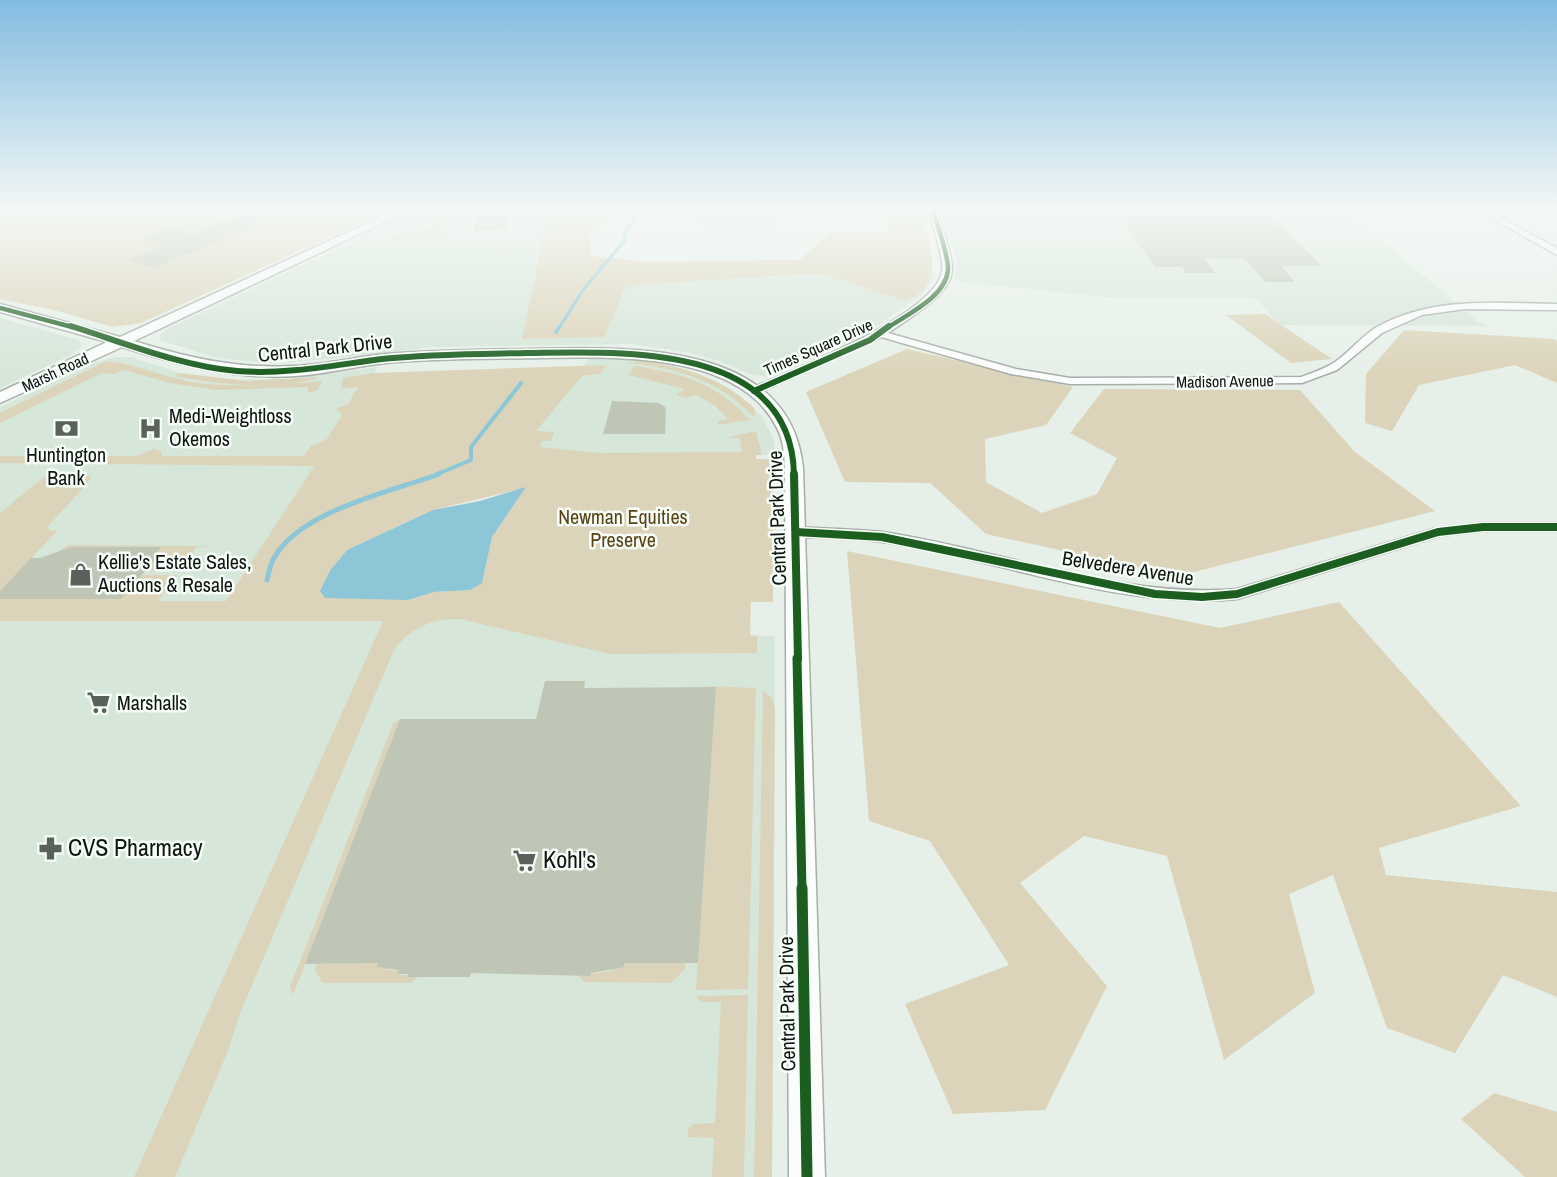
<svg xmlns="http://www.w3.org/2000/svg" width="1557" height="1177" viewBox="0 0 1557 1177" font-family="'Archivo Narrow',sans-serif">
<rect width="100%" height="100%" fill="#e6f0e8"/>
<!-- built -->
<g fill="#d6e6d9">
<path d="M419 210H549L533 287 839 266 860 251 936 275 921 295 857 340 763 376 752 375 719 361 686 352 630 344 433 347 317 360 266 363 213 357 160 340V335L167 329Z"/>
<path d="M666 210H803L748 239 690 221 661 219Z"/>
<path d="M941 210H1345L1479 322 1490 326 1279 325 1256 298 1104 297 955 281 957 263Z"/>
<path d="M0 318 79 340 82 346 71 355 0 388Z"/>
<path d="M115 357H130L187 375 226 380 288 379 378 367 214 621H411L426 614 611 634 775 636 772 1177H0V407L94 363Z"/>
<path d="M589 359 638 360 669 365 698 374 729 388 761 415 773 438 776 455 504 454Z"/>
</g>
<!-- green -->
<g fill="#dcd4ba" fill-rule="evenodd">
<path d="M0 210H389L141 323 113 327 54 310 0 299Z"/>
<path d="M549 210H603L620 213 588 234 591 256 648 262 800 260 831 232H889L887 210H922C928 239 949 292 902 300L819 273 633 285 624 290 604 337 522 339Z"/>
<path d="M448 212 454 213V216H445L438 233H447L441 239 436 240 437 236 392 240 405 233 413 235 436 223 430 221Z"/>
<path d="M1265 314 1332 359 1291 363 1226 315Z"/>
<path d="M1404 330 1553 339 1557 341V383L1515 365 1419 385 1392 431 1365 423 1366 374Z"/>
<path d="M907 349 1073 387 1046 425 985 439 986 482 1042 513 1097 494 1117 458 1070 433 1104 389 1300 390 1355 452 1435 511 1178 576 986 534 930 483 845 482 806 392Z"/>
<path d="M106 361C134 363 160 376 187 381 232 389 277 385 322 381L318 390 307 393 308 387 216 390 170 383 124 370 113 374 102 373 0 423V413Z"/>
<path d="M641 361C683 366 722 378 754 408L755 415 753 417C721 380 675 368 628 363Z"/>
<path d="M605 365 602 373 582 376 536 431 554 432 551 441H542L540 447 599 453 742 452 740 438H725L756 431 762 455H756V459H773V602H751L750 635 757 636V653L610 654 460 619C433 618 410 628 394 650L239 1016 228 1051 175 1177H134L383 621H0V599H121L139 576 144 575H177L158 601H226L314 466 0 463V456H136L154 449 161 451 162 456H304L311 446 327 439 342 415 336 409 348 404 358 387 342 389 343 378 374 373ZM525 488 492 537 470 590 434 592 408 600 331 569 347 550 433 510Z"/>
<path d="M634 366C677 372 721 384 749 420L718 425 717 422 728 419 715 406 697 395 685 398 677 395 685 389 628 375Z"/>
<path d="M180 373 247 381 320 377C280 392 216 384 175 376Z"/>
<path d="M60 472 91 476 87 484 48 526 49 530 57 531 0 591V513L44 477Z"/>
<path d="M68 545 213 546 197 547 179 571H146L156 558H153L161 547H71L57 552Z"/>
<path d="M847 551 1220 628 1339 602 1521 806 1379 848 1386 875 1557 892V997L1503 975 1455 1053 1387 1028 1333 875 1289 894 1315 993 1224 1060 1167 856 1084 836 1020 883 1107 986 1045 1110 953 1114 905 1004 1009 965 930 841 869 821Z"/>
<path d="M708 686 756 688 748 989 696 990 716 688Z"/>
<path d="M763 691 772 698 775 708 772 1177H754Z"/>
<path d="M400 719 293 995 290 987 393 724Z"/>
<path d="M378 963 388 967V970H399L398 974 418 977 411 983H323L315 970 317 964Z"/>
<path d="M624 963H685V969L671 983 584 982 579 976 613 970 614 967H624Z"/>
<path d="M748 995 744 1177H712L714 1138 689 1137 687 1131 693 1124 715 1123 721 1002H701L696 996Z"/>
<path d="M1494 1093 1557 1112V1177H1525L1461 1119Z"/>
</g>
<!-- water -->
<path fill="#8dc7d7" d="M526 487 492 537 482 583 470 590 434 592 408 600 325 598 320 591 331 569 347 550 433 510 480 501Z"/>
<g fill="none" stroke-linecap="round" stroke-linejoin="round">
<!-- stream-far2 -->
<path stroke="#8dc7d7" stroke-width="3" d="M559 328 583 290 625 240V233L642 210"/>
<!-- stream-far1 -->
<g stroke="#8dc7d7" stroke-width="4">
<path d="M556 332 560 326"/>
<path d="M435 475 471 460V447L521 383"/>
</g>
<!-- stream -->
<path stroke="#8dc7d7" stroke-width="5" d="M267 580C269 573 270 564 274 558 301 510 391 492 439 474"/>
</g>
<!-- building -->
<g fill="#c0c6b6">
<path d="M251 210H291L154 268 129 260 166 245 145 239 170 228 192 234Z"/>
<path d="M480 210H511L506 229 473 231Z"/>
<path d="M1115 210H1264L1322 266H1281L1295 282H1265L1245 259 1204 258 1215 273H1186L1182 267H1155Z"/>
<path d="M612 401 658 403 662 405 666 408 665 434H603Z"/>
<path d="M71 547H161L153 558H157L121 599H0V591L31 558H40Z"/>
<path d="M545 681H585L584 688 716 687 698 963H624V967L591 973 590 976 471 973 470 977H407L408 974H397L399 970 377 967 378 963 305 964 400 719H536Z"/>
</g>
<g fill="none" stroke-linecap="round" stroke-linejoin="round">
<defs>
<g id="street">
<path d="M929 210H937C942 227 952 252 952 269 953 294 906 320 888 333L1016 369 1070 378 1301 377C1312 373 1324 369 1335 362 1350 352 1361 336 1377 327 1432 296 1496 303 1557 304V310L1465 309 1422 315 1382 333 1337 370 1302 383 1070 384 1011 374 881 337 758 393H750V389C791 371 933 316 942 272 945 260 932 224 929 210Z"/>
<path d="M1477 210H1486L1557 248V255Z"/>
<path d="M1483 523H1557V531H1483L1439 536 1237 599C1119 610 999 559 883 542 854 538 825 538 796 537L789 532 796 527C825 529 854 529 882 532 1000 549 1118 599 1237 589L1433 529Z"/>
</g>
<path id="secondary" d="M396 210H410L134 341C188 358 238 369 295 366 325 365 355 357 385 354 433 350 482 350 530 349 625 347 790 339 803 468L825 1177H789L785 468C784 454 784 441 777 428 740 352 616 357 545 358 492 359 439 358 386 363 356 366 326 374 296 376 235 380 179 365 122 347L0 403V392L107 342 0 312V304L120 337Z"/>
</defs>
<!-- street casing -->
<use href="#street" stroke="#a7aea8" stroke-width="3"/>
<!-- secondary casing -->
<use href="#secondary" stroke="#a7aea8" stroke-width="3"/>
<!-- street -->
<use href="#street" fill="#fbfdfc" fill-rule="evenodd"/>
<!-- secondary -->
<use href="#secondary" fill="#fbfdfc" fill-rule="evenodd"/>
<defs>
<g id="cycleway-far4">
<path d="M0 308 76 328"/>
<path d="M887 328C906 315 946 297 948 270 949 256 937 225 933 210"/>
</g>
<g id="cycleway-far3">
<path d="M71 326C125 343 181 366 237 371 286 375 334 365 382 359 430 354 479 354 527 353 621 352 792 342 794 475"/>
<path d="M754 391 870 340 889 326"/>
</g>
<g id="cycleway-far2">
<path d="M794 474 798 659"/>
<path d="M796 532 882 537 1155 594 1202 597 1237 594 1438 532 1483 527H1557"/>
</g>
<path id="cycleway-far1" d="M797 658 802 890"/>
<path id="cycleway" d="M802 888 807 1177"/>
</defs>
<!-- cycleway-far4 casing -->
<use href="#cycleway-far4" stroke="#f7fef9" stroke-width="7"/>
<!-- cycleway-far3 casing -->
<use href="#cycleway-far3" stroke="#f7fef9" stroke-width="9"/>
<!-- cycleway-far2 casing -->
<use href="#cycleway-far2" stroke="#f7fef9" stroke-width="11"/>
<!-- cycleway-far1 casing -->
<use href="#cycleway-far1" stroke="#f7fef9" stroke-width="13"/>
<!-- cycleway casing -->
<use href="#cycleway" stroke="#f7fef9" stroke-width="15"/>
<!-- cycleway-far4 -->
<use href="#cycleway-far4" stroke="#1b5e20" stroke-width="4.5"/>
<!-- cycleway-far3 -->
<use href="#cycleway-far3" stroke="#1b5e20" stroke-width="6"/>
<!-- cycleway-far2 -->
<use href="#cycleway-far2" stroke="#1b5e20" stroke-width="8"/>
<!-- cycleway-far1 -->
<use href="#cycleway-far1" stroke="#1b5e20" stroke-width="9"/>
<!-- cycleway -->
<use href="#cycleway" stroke="#1b5e20" stroke-width="11"/>
</g>
<!-- sky -->
<linearGradient id="sky" x2="0" y2="1"><stop stop-color="#83bce1"/><stop offset="0.56" stop-color="#f4f8f5"/><stop offset="1" stop-color="#f4f8f5" stop-opacity="0"/></linearGradient>
<rect width="1557" height="374" fill="url(#sky)"/>
<!-- icons -->
<defs>
<symbol id="bank-bare" viewBox="-9 -9 18 18"><path d="M-6-4H6V4H-6ZM0-2.3a2.3 2.3 0 1 0 0 4.6a2.3 2.3 0 1 0 0-4.6Z" fill="#5a615b" stroke="#f7fef9" stroke-width="2.5" paint-order="stroke"/></symbol>
<symbol id="hospital-bare" viewBox="-9 -9 18 18"><path d="M-5-5h3v3.5h4V-5h3V5h-3V1.5h-4V5h-3Z" fill="#5a615b" stroke="#f7fef9" stroke-width="2.5" paint-order="stroke"/></symbol>
<symbol id="shop-bare" viewBox="-9 -9 18 18"><path d="M-5-2.5h2.3a2.7 3.5 0 0 1 5.4 0H5L5.5 6h-11ZM-1.5-2.5h3a1.5 2.3 0 0 0-3 0Z" fill="#5a615b" stroke="#f7fef9" stroke-width="2.5" paint-order="stroke"/></symbol>
<symbol id="supermarket-bare" viewBox="-9 -9 18 18"><path d="M-6-5.5h2.5l.6 2H6L4.5 2H-2.5L-4.4-4H-6ZM-1.5 3.2a1.3 1.3 0 1 0 .1 0ZM3 3.2a1.3 1.3 0 1 0 .1 0Z" fill="#5a615b" stroke="#f7fef9" stroke-width="2.5" paint-order="stroke"/></symbol>
<symbol id="pharmacy-bare" viewBox="-9 -9 18 18"><path d="M-2-6h4v4h4v4h-4v4h-4v-4h-4v-4h4Z" fill="#5a615b" stroke="#f7fef9" stroke-width="2.5" paint-order="stroke"/></symbol>
</defs>
<g fill-rule="evenodd">
<use href="#bank-bare" x="50" y="412" width="33" height="33"/>
<use href="#hospital-bare" x="134" y="412" width="33" height="33"/>
<use href="#shop-bare" x="64" y="558" width="33" height="33"/>
<use href="#supermarket-bare" x="82" y="686" width="33" height="33"/>
<use href="#pharmacy-bare" x="34" y="832" width="33" height="33"/>
<use href="#supermarket-bare" x="508" y="844" width="33" height="33"/>
</g>
<g text-anchor="middle" stroke-width="5" stroke-linejoin="round" paint-order="stroke">
<!-- far-street labels -->
<g font-size="16" fill="#0e140f" stroke="#f7fef9">
<text transform="translate(818 347) rotate(-24)" y="6">Times Square Drive</text>
<text transform="translate(55 372) rotate(-25)" y="6">Marsh Road</text>
<text transform="translate(1225 381) rotate(-1)" y="6">Madison Avenue</text>
</g>
<!-- street labels -->
<g font-size="20" fill="#0e140f" stroke="#f7fef9">
<text transform="translate(325 348) rotate(-6)" y="7">Central Park Drive</text>
<text transform="translate(777 518) rotate(-92)" y="7">Central Park Drive</text>
<text transform="translate(1128 568) rotate(9)" y="7">Belvedere Avenue</text>
<text transform="translate(787 1004) rotate(-91)" y="7">Central Park Drive</text>
</g>
<!-- poi labels -->
<g font-size="20" fill="#0e140f" stroke="#f7fef9" text-anchor="start">
<text x="169" y="423">Medi-Weightloss<tspan x="169" dy="23">Okemos</tspan></text>
<text x="66" y="462" text-anchor="middle">Huntington<tspan x="66" dy="23">Bank</tspan></text>
<text x="98" y="569">Kellie's Estate Sales,<tspan x="98" dy="23">Auctions &amp; Resale</tspan></text>
<text x="117" y="710">Marshalls</text>
</g>
<!-- park labels -->
<g font-size="20" fill="#594313" stroke="#f7fef9">
<text x="623" y="524">Newman Equities<tspan x="623" dy="23">Preserve</tspan></text>
</g>
<!-- near-poi labels -->
<g font-size="24" fill="#0e140f" stroke="#f7fef9" text-anchor="start">
<text x="68" y="856">CVS Pharmacy</text>
<text x="543" y="868">Kohl's</text>
</g>
</g>
</svg>
